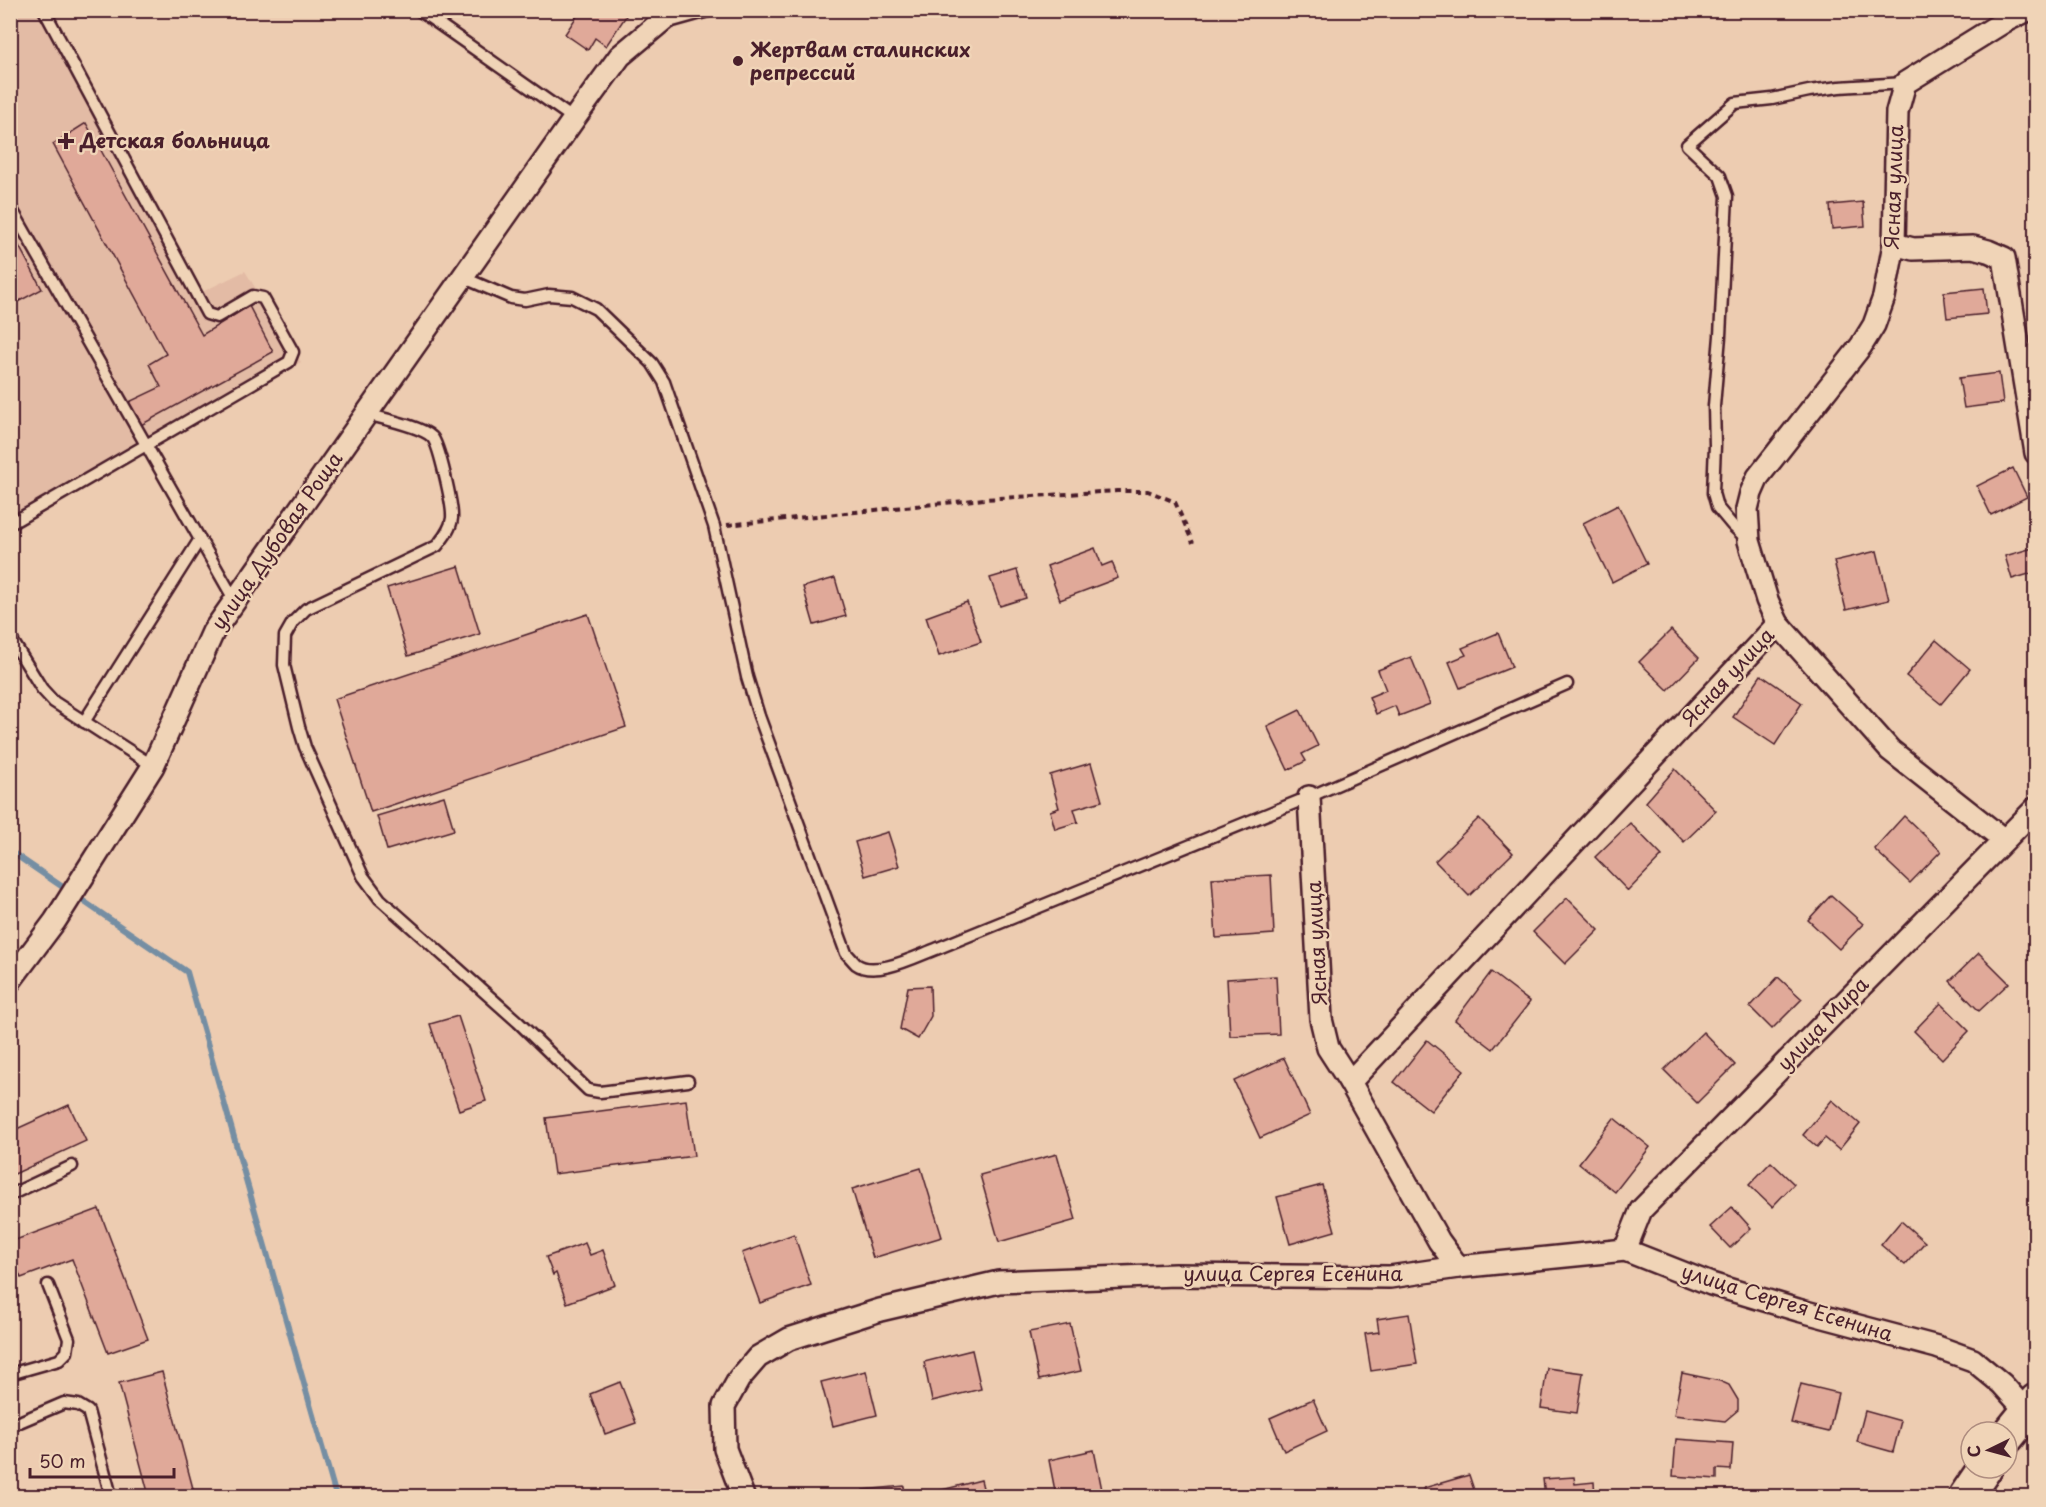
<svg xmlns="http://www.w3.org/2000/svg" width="2046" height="1507" viewBox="0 0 2046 1507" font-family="'Playpen Sans',sans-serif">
<rect width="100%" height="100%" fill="#edccb1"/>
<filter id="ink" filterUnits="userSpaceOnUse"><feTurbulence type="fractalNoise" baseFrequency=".0167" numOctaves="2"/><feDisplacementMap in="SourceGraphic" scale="12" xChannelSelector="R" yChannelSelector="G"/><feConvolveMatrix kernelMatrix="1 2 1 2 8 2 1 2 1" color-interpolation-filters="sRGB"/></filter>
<g filter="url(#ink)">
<!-- built -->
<path fill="#e3bba5" d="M11 11H50L202 292 245 271 301 362 11 527Z"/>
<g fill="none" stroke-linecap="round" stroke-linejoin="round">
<!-- stream -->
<path stroke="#758ea3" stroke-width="6" d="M10 851 187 972 336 1496"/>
</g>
<!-- building -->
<g fill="#e0a999" stroke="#4a1f2b" stroke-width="1.5">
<path d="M581 10H618L626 16 606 46 595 38 588 50 565 34Z"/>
<path d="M86 123 202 335 249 306 273 352 141 425 129 402 161 387 149 364 166 354 53 144Z"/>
<path d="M1863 202 1865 226 1832 229 1830 205Z"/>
<path d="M10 229 42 289 10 306Z"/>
<path d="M1984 288 1987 314 1947 318 1944 292Z"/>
<path d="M1999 373 2003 403 1964 408 1959 378Z"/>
<path d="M2013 468 2027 497 1991 515 1977 486Z"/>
<path d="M1618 505 1647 564 1612 582 1583 523Z"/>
<path d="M2036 547V572L2012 579 2005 556Z"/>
<path d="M1095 548 1102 566 1112 562 1118 578 1060 600 1047 566Z"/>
<path d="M1877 551 1889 600 1846 610 1834 561Z"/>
<path d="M459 566 480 634 408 656 387 588Z"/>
<path d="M1017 570 1026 598 1000 606 990 578Z"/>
<path d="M835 578 846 616 814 625 803 587Z"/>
<path d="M967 602 981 642 939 656 926 617Z"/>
<path d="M588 614 626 727 371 812 334 699Z"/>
<path d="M1671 630 1699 658 1668 690 1639 662Z"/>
<path d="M1498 633 1512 667 1460 688 1449 662 1466 655 1462 648Z"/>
<path d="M1936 640 1970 669 1941 704 1906 676Z"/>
<path d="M1411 657 1430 704 1399 716 1395 706 1376 714 1369 697 1386 690 1378 670Z"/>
<path d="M1761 675 1802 703 1775 745 1733 717Z"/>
<path d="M1300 710 1318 746 1302 754 1306 761 1288 770 1267 726Z"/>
<path d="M1091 763 1102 801 1074 809 1078 822 1055 829 1050 811 1059 808 1050 775Z"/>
<path d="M1675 769 1716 811 1684 842 1646 802Z"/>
<path d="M444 796 454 830 387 850 377 816Z"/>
<path d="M1904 816 1941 851 1910 883 1874 849Z"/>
<path d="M1479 818 1513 853 1469 896 1435 861Z"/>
<path d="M1630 823 1662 856 1628 891 1595 857Z"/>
<path d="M888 832 899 866 865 876 855 842Z"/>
<path d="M1271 875 1274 934 1216 938 1212 878Z"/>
<path d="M1831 895 1863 924 1839 949 1808 920Z"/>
<path d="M1567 898 1599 930 1565 964 1533 932Z"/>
<path d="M1979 953 2009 983 1979 1011 1950 981Z"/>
<path d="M1491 972 1530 1002 1493 1049 1455 1020Z"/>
<path d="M1276 976 1279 1034 1230 1036 1227 979Z"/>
<path d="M1778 977 1802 999 1772 1029 1750 1007Z"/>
<path d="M930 986 931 1016 918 1039 900 1029 908 987Z"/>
<path d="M1941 1003 1969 1031 1942 1059 1914 1031Z"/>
<path d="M458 1016 486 1101 459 1110 430 1024Z"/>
<path d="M1703 1032 1735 1065 1697 1103 1664 1070Z"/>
<path d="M1427 1040 1464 1070 1431 1111 1394 1082Z"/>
<path d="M1284 1058 1310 1115 1260 1138 1234 1081Z"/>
<path d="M686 1100 694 1156 554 1174 546 1118Z"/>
<path d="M1832 1100 1860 1124 1839 1150 1825 1138 1817 1147 1803 1135Z"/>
<path d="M69 1105 86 1141 10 1176V1132Z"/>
<path d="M1614 1118 1650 1147 1615 1192 1579 1163Z"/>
<path d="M1057 1154 1076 1220 999 1242 980 1175Z"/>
<path d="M1771 1162 1794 1184 1772 1207 1749 1185Z"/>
<path d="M921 1168 942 1237 873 1258 852 1189Z"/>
<path d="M1322 1185 1335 1231 1290 1244 1277 1197Z"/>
<path d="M1732 1207 1751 1228 1730 1248 1710 1227Z"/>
<path d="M99 1209 148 1339 108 1353 72 1259 21 1278 10 1251V1242Z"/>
<path d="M1901 1221 1925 1242 1905 1265 1881 1245Z"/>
<path d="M794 1234 811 1285 760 1303 742 1253Z"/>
<path d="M585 1243 590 1255 603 1250 615 1285 567 1303 556 1273 553 1275 546 1257Z"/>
<path d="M1409 1314 1417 1364 1371 1371 1365 1334 1379 1332 1377 1319Z"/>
<path d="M1070 1324 1081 1371 1039 1380 1029 1332Z"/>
<path d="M972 1350 981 1389 932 1401 924 1362Z"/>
<path d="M1547 1368 1583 1373 1577 1413 1541 1408Z"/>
<path d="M866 1371 877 1415 833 1426 821 1382Z"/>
<path d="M162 1372 195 1496H149L119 1383Z"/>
<path d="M1682 1373 1720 1381 1729 1385 1738 1400V1410L1725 1421 1674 1415Z"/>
<path d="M620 1382 636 1423 605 1434 590 1394Z"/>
<path d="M1801 1384 1838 1393 1829 1432 1791 1423Z"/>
<path d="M1313 1399 1327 1431 1284 1451 1270 1418Z"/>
<path d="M1865 1411 1901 1421 1893 1452 1857 1442Z"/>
<path d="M1676 1439 1733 1443 1731 1470 1717 1469V1479L1673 1476Z"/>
<path d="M1094 1450 1103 1495 1093 1496H1056L1049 1460Z"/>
<path d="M1469 1475 1476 1496H1427L1424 1488Z"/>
<path d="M1574 1477 1575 1484 1594 1482 1595 1496H1545L1543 1479Z"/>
<path d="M981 1480 985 1496H939L938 1491Z"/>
<path d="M904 1486 905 1496H863V1490Z"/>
</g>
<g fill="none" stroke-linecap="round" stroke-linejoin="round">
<defs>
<g id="lane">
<path d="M419 10 574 119"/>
<path d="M669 22 712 10"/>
<path d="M10 206 235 601"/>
<path d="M462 277 511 298 525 300 549 295 572 297 596 309 652 363 664 382 714 526 747 677 759 716 846 953C849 956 853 961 856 964 875 978 917 956 936 949L1309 797 1567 684"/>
<path d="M366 414C381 418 423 427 432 437 439 444 453 506 452 518 451 529 443 538 437 546L306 609 293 622 285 636 284 665 299 727 305 747 363 876 380 899 518 1022 588 1090 600 1092 688 1081"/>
<path d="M10 524 289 362 293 352 263 298 253 296 217 317 207 314 44 10"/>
<path d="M1747 539 1732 525 1717 507 1713 493 1715 445 1714 406 1720 336 1727 196 1720 176 1687 145 1735 103 1772 99 1809 91 1839 87 1905 83"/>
<path d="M10 637 42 689 54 702 153 766"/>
<path d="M84 722 200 539"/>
<path d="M10 1195 72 1166"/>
<path d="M10 1374 59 1360 67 1352 69 1339 48 1285"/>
<path d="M10 1426 64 1403 78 1405 88 1411 111 1496"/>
</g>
<g id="street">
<path d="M1894 244 1913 249 1973 247 1988 251 2004 258 2036 453"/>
<path d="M1778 624 1890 750 2004 840"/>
<path d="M1309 797 1321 1019 1328 1048 1350 1082"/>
<path d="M10 981 55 921 153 766 213 632 574 119 620 56 675 10"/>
<path d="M1625 1250 1641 1210 2036 808"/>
<path d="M1458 1267 1439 1241 1350 1082 1778 624 1767 600 1749 541 1747 509 1751 493 1758 477 1861 346 1874 325 1884 297 1894 244 1897 112 1905 83 2005 21 2028 10"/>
<path d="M743 1496 725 1449 724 1406 739 1379 758 1357 789 1339 880 1310 999 1282 1175 1275 1390 1277 1458 1267 1625 1250 1711 1284 1798 1310 1937 1347 1973 1360 2002 1384 2027 1412"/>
</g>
<g id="primary">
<path d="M2007 1437 2036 1401"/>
<path d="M1966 1496 1985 1468"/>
</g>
</defs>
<!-- lane casing -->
<use href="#lane" stroke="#4a1f2b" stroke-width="15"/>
<!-- street casing -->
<use href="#street" stroke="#4a1f2b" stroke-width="26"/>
<!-- primary casing -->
<use href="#primary" stroke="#4a1f2b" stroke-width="38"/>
<!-- path -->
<path stroke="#4a1f2b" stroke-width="4" stroke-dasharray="6 4.5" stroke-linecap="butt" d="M727 525 984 499 1117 491H1148L1175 502 1193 543"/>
<!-- lane -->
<use href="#lane" stroke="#f0d4b7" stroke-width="10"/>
<!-- street -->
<use href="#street" stroke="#f0d4b7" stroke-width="21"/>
<!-- primary -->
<use href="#primary" stroke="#f0d4b7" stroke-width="33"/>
</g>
</g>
<!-- markers -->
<g fill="#4a1f2b" stroke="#f0d4b7" stroke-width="2">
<circle cx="738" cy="61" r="6"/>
<path d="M63 132h6v6h6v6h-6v6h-6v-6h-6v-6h6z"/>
</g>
<g text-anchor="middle" stroke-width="5" stroke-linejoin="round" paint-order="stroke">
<!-- poi labels -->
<g font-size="20" font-weight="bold" fill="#4a1f2b" stroke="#f0d4b7" text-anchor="start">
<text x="750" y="57">Жертвам сталинских<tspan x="750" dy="23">репрессий</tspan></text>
<text x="80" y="148">Детская больница</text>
</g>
<!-- street labels -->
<g font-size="20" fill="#4a1f2b" stroke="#f0d4b7">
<text transform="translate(1894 187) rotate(-88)" y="7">Ясная улица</text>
<text transform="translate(277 541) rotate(-55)" y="7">улица Дубовая Роща</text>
<text transform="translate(1728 677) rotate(-47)" y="7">Ясная улица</text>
<text transform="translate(1317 943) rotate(-93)" y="7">Ясная улица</text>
<text transform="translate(1823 1024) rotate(-46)" y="7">улица Мира</text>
<text x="1293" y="1281">улица Сергея Есенина</text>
<text transform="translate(1787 1303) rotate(17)" y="7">улица Сергея Есенина</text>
</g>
</g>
<!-- margin -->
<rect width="2046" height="1507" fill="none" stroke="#f0d4b7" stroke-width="36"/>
<rect x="18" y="18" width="2010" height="1471" fill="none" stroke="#4a1f2b" stroke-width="2" filter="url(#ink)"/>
<!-- north arrow -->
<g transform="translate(1989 1450) rotate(265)"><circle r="28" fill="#f0d4b7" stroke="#ae8c7f" stroke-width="1.5"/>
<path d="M0-4.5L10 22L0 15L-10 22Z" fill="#4a1f2b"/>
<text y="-9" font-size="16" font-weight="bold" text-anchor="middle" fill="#4a1f2b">С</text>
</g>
<!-- scale -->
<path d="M30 1468v9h144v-9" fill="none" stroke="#4a1f2b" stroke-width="3"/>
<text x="39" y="1468" font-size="18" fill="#4a1f2b" stroke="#f0d4b7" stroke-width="4.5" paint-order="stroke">50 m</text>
</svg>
